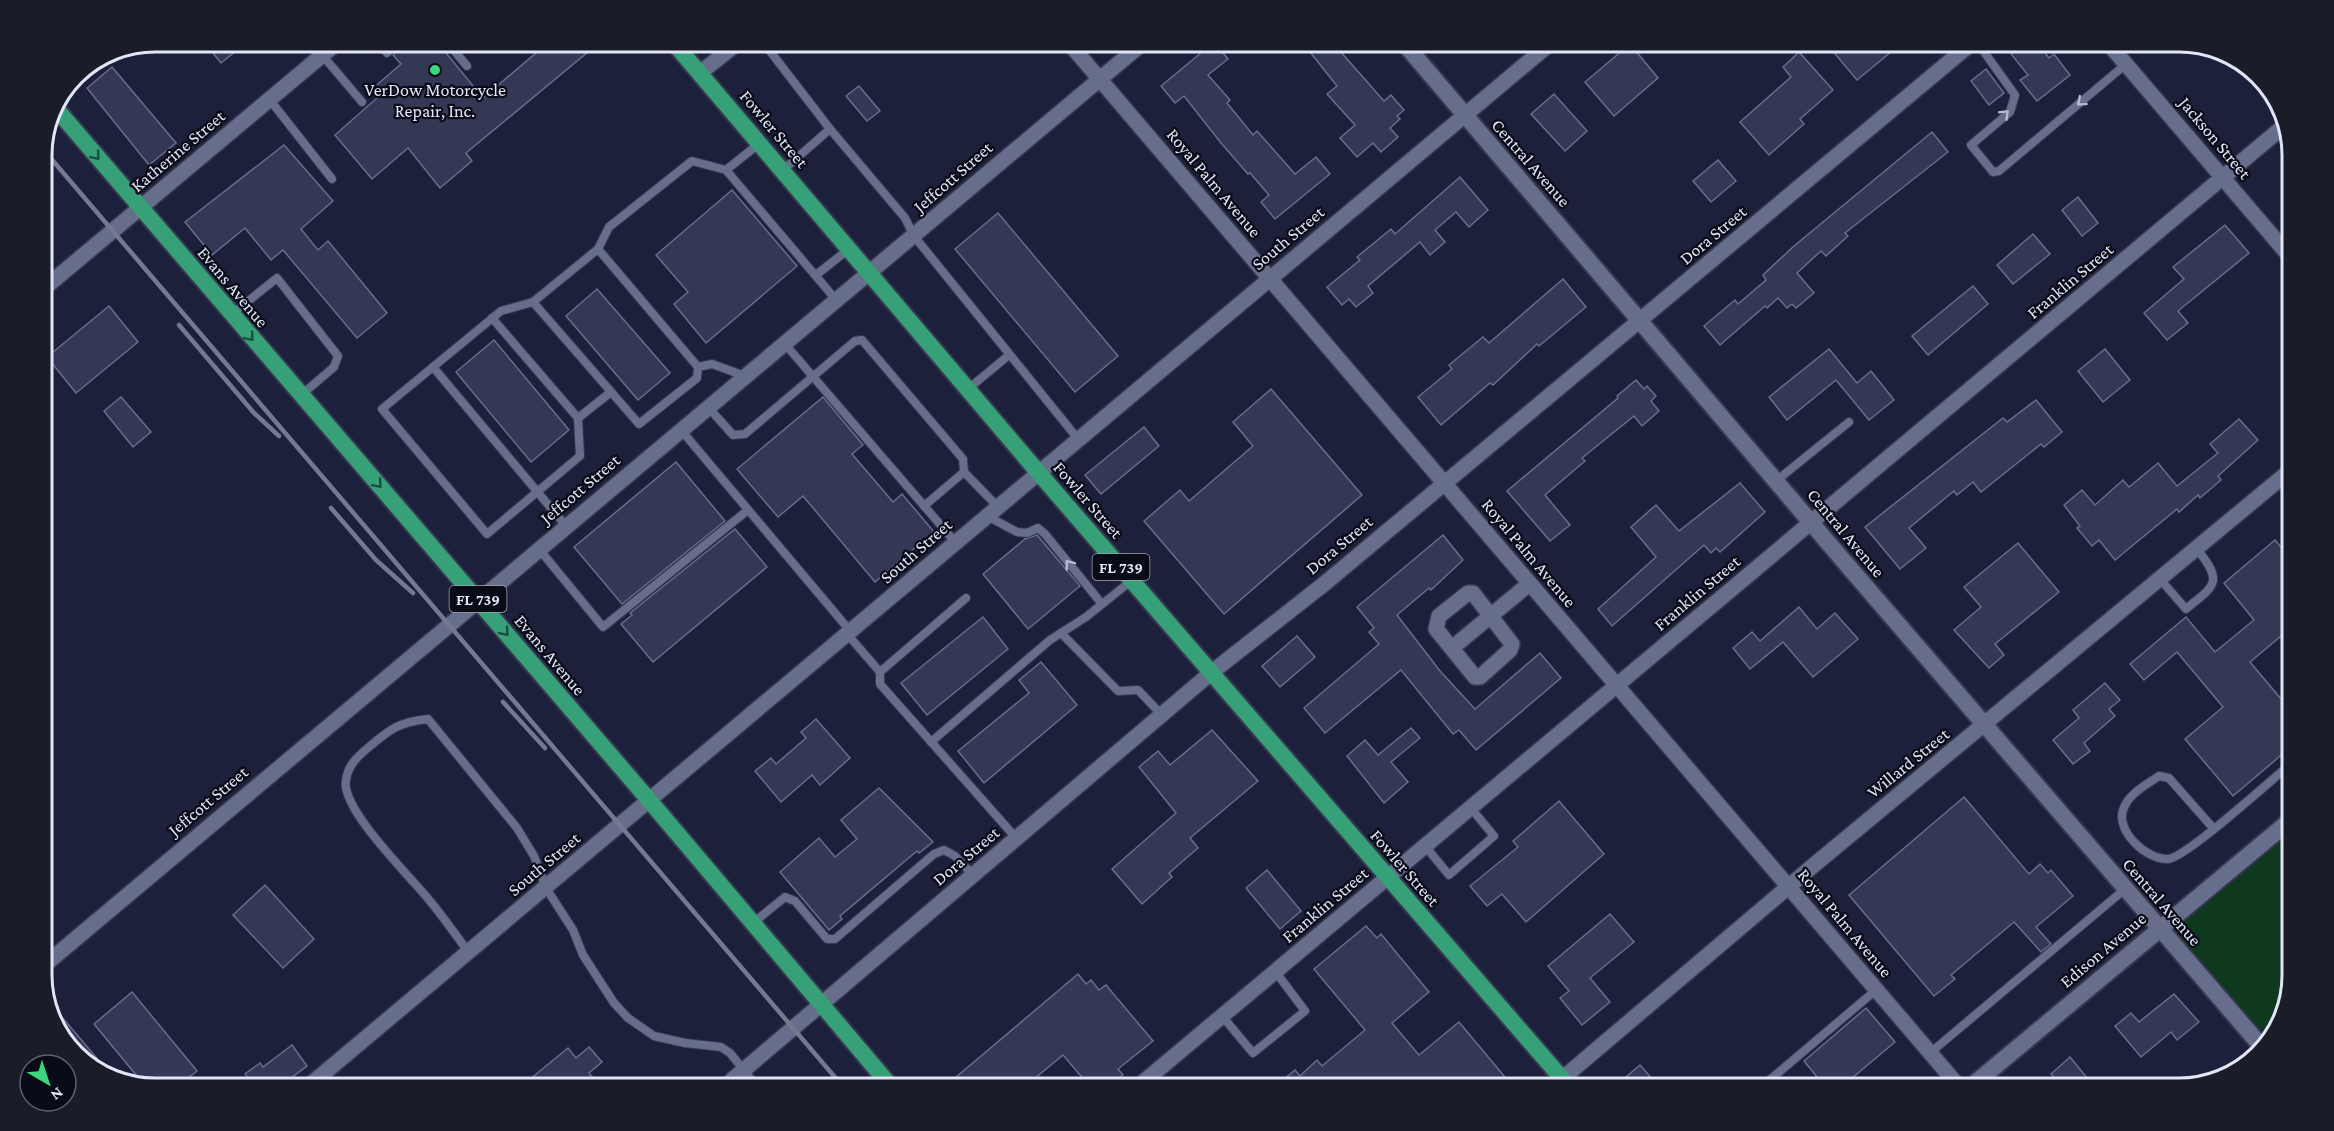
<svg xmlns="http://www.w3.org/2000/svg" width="2334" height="1131" viewBox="0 0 2334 1131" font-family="'Crimson Pro',serif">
<rect width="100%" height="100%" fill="#1c203a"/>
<!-- green -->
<path fill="#0e391f" d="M2292 824V976L2280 1026 2265 1044 2165 929Z"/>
<!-- building -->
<g fill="#333854" stroke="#676e8d" stroke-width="1.5">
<path d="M204 42H247L221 63Z"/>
<path d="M409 42H437L483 98 549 42H600L466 153 472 161 440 188 408 148 372 179 335 135 377 98 371 90 401 64 393 55Z"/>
<path d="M1214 42 1228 59 1208 75 1230 100 1227 103 1253 135 1257 131 1295 174 1316 157 1330 174 1275 219 1261 202 1269 195 1250 173 1248 174 1221 143 1184 96 1175 103 1161 86Z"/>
<path d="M1302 42H1332L1384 101 1391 95 1404 110 1397 116 1400 119 1390 128 1398 137 1381 152 1373 143 1357 157 1340 138 1355 125 1327 94 1337 86Z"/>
<path d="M1825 42H1903L1857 80Z"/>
<path d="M2027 42H2037L2049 58 2054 54 2070 75 2037 101 2020 80 2028 75 2011 54Z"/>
<path d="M1630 44 1658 78 1614 116 1585 82Z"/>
<path d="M1799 52 1833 90 1800 119 1804 124 1769 155 1740 122 1791 77 1783 67Z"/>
<path d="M112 67 176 143 149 165 87 88Z"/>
<path d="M1986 69 2004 93 1989 105 1971 81Z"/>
<path d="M859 86 880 111 867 121 846 96Z"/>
<path d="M1554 94 1587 131 1565 151 1531 114Z"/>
<path d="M1932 132 1948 152 1845 233 1848 236 1826 256 1821 251 1797 273 1814 293 1796 308 1792 304 1787 308 1778 298 1767 308 1765 306 1720 345 1704 326 1735 300 1738 304 1766 280 1763 275 1794 246Z"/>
<path d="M284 145 333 201 301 229 318 250 328 241 387 313 357 338 283 250 271 260 245 228 212 255 185 222Z"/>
<path d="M1718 160 1736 181 1711 202 1693 181Z"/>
<path d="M1460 177 1488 210 1469 227 1456 212 1435 230 1445 242 1430 255 1420 242 1368 286 1373 293 1356 307 1349 299 1342 305 1327 287 1360 260 1357 257 1391 229 1395 234Z"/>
<path d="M732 190 797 266 706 343 674 304 688 292 656 255Z"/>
<path d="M2078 197 2098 223 2082 236 2062 210Z"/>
<path d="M998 213 1118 356 1075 392 955 249Z"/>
<path d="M2225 225 2249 253 2178 311 2188 323 2167 340 2144 313 2184 279 2173 267Z"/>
<path d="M2033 234 2050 254 2013 284 1997 265Z"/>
<path d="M1563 279 1586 307 1539 346 1537 344 1493 385 1490 383 1441 425 1418 397 1452 369 1449 365 1483 337 1489 343Z"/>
<path d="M1973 286 1988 304 1928 355 1912 336Z"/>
<path d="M597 289 670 373 638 400 566 316Z"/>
<path d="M109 306 138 342 76 393 47 357Z"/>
<path d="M494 340 569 430 531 462 456 372Z"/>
<path d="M1829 349 1857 383 1871 371 1894 400 1869 420 1836 380 1787 420 1769 397Z"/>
<path d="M2105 349 2130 380 2103 402 2078 371Z"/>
<path d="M1636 380 1644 389 1647 386 1656 396 1651 401 1659 411 1642 426 1634 416 1582 458 1585 461 1545 495 1570 525 1550 541 1507 491 1618 398 1617 396Z"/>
<path d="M1271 389 1362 495 1224 614 1144 521 1180 490 1189 501 1253 446 1233 422Z"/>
<path d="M121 397 151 432 133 447 104 411Z"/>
<path d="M823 397 863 445 852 454 893 502 902 494 934 532 875 582 803 496 778 517 737 469Z"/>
<path d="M2036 400 2062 432 2044 447 2041 444 1981 492 1973 482 1957 495 1954 491 1909 528 1926 548 1900 569 1865 527 2003 418 2007 422Z"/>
<path d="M2239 419 2258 440 2218 476 2221 480 2200 498 2198 495 2179 512 2177 509 2115 560 2099 540 2092 546 2077 528 2080 526 2064 505 2082 490 2095 505 2123 480 2129 487 2158 463 2177 486 2218 453 2210 444Z"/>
<path d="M1144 427 1159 446 1101 494 1085 475Z"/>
<path d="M676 462 725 521 622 604 574 547Z"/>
<path d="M1740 483 1765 512 1720 552 1716 548 1711 553 1704 545 1612 626 1598 609 1656 557 1631 527 1656 505 1679 531Z"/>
<path d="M735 529 767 567 653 662 621 624 632 615 630 613Z"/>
<path d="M1037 535 1080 586 1028 629 983 574 1025 539Z"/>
<path d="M1443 535 1463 560 1431 590 1429 588 1397 615 1440 671 1475 709 1540 653 1561 678 1476 750 1459 730 1453 734 1401 670 1325 733 1304 708 1379 644 1369 632 1374 628 1357 607Z"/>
<path d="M2275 540 2292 560V595L2282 605 2292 617V627L2250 662 2292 712V746L2233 796 2185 739 2223 707 2177 652 2144 680 2130 664 2186 617 2215 652 2254 620 2224 583Z"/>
<path d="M2018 543 2059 592 1995 644 2004 655 1989 668 1954 630 1981 607 1964 587Z"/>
<path d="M1799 607 1817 629 1835 613 1858 639 1813 677 1783 642 1750 669 1733 648 1752 632 1760 641Z"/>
<path d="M983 617 1008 649 927 715 901 683Z"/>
<path d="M1297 636 1315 657 1280 687 1262 666Z"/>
<path d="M1041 662 1077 705 984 783 958 751 1029 693 1019 680Z"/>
<path d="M2105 683 2120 700 2109 709 2115 716 2084 743 2090 751 2073 764 2053 740 2079 718 2073 710Z"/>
<path d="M816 719 850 758 820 785 812 775 781 802 755 771 771 758 776 764 806 738 801 732Z"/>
<path d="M1411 728 1420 738 1391 762 1408 782 1384 803 1347 756 1365 740 1378 755Z"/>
<path d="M1212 730 1258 781 1190 838 1198 848 1169 873 1172 877 1142 904 1112 869 1176 813 1139 767 1158 751 1170 765Z"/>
<path d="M879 788 933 842 919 853 917 851 840 916 842 919 829 930 780 872 819 838 835 857 857 839 841 820Z"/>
<path d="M1964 797 2029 874 2040 864 2048 873 2051 870 2073 896 2036 927 2051 944 2041 952 2014 922 1951 975 1955 979 1934 996 1849 895Z"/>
<path d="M1559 801 1604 854 1526 922 1502 894 1487 906 1470 886 1518 847 1513 841Z"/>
<path d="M1267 870 1301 911 1280 929 1246 888Z"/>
<path d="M265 885 314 939 283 968 233 915Z"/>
<path d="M1610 914 1634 942 1590 978 1610 1002 1582 1025 1560 998 1569 991 1548 966Z"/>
<path d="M1366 926 1377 938 1381 934 1429 992 1392 1023 1419 1055 1459 1022 1509 1082 1500 1089H1272L1295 1070 1300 1076 1317 1060 1322 1066 1365 1030 1314 969Z"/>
<path d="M1078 974 1086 984 1091 980 1099 990 1106 985 1153 1041 1118 1069 1123 1075 1106 1089H1092L1063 1055 1022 1089H942Z"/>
<path d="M132 992 197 1071 175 1089 146 1087 94 1024Z"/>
<path d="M2174 994 2199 1022 2177 1040 2171 1032 2141 1057 2115 1026 2131 1013 2139 1022Z"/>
<path d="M50 1003 100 1062 94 1068 61 1039Z"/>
<path d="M1866 1008 1895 1042 1839 1089H1827L1804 1061Z"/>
<path d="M292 1045 307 1066 276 1089H256L245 1074 260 1063 263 1067Z"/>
<path d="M589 1047 602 1062 589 1073 602 1089H518L568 1048 576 1058Z"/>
<path d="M2070 1057 2096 1089H2064L2051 1074Z"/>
<path d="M1640 1065 1661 1089H1637L1626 1077Z"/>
</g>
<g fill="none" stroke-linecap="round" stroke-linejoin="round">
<defs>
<g id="service">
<path d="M378 42 387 53 400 42"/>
<path d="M447 42 467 66"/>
<path d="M763 42 830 129 783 170"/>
<path d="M1977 42 2015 95 2010 112 1971 145 1993 172 1999 171 2126 64"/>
<path d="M323 56 362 102"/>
<path d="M270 100 332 179"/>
<path d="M830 129 905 218 914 236 1078 439"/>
<path d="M726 170 837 301"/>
<path d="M598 249 609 227 692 161 726 170 760 143"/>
<path d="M816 275 849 249"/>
<path d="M533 302 639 424 697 378 698 367 598 249 533 302 501 311 433 367 566 526"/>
<path d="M232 314 277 278 338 356 334 367 300 396"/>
<path d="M492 318 578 418"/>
<path d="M785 344 956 543"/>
<path d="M433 367 382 409 487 534 580 456 578 418 611 392"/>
<path d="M698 367 712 364 745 376"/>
<path d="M968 389 1009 355"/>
<path d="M708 407 733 435 745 434 855 341 862 340 963 459 964 472 924 506"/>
<path d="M681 430 851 632"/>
<path d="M964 472 998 507"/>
<path d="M1776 481 1849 422"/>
<path d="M987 516 1017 532 1027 533 1038 528 1045 534 1102 604"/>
<path d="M539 549 603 627 748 510"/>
<path d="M2160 579 2186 609C2215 585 2224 583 2197 549"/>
<path d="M966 598 880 672V684L1017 839"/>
<path d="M1061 633 1118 691 1138 690 1162 715"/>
<path d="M848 635 880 672"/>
<path d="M931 742 1050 640 1086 617 1131 581"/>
<path d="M2213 828 2169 778 2159 776C2146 785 2128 794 2123 810 2116 832 2147 860 2168 859 2186 858 2272 779 2292 763"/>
<path d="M1425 846 1449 875 1494 836 1470 807"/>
<path d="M753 923 785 897 795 901 827 939H835L934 854 944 850 955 856 973 875"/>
<path d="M469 953C456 935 444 918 430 901 412 878 340 809 346 780 348 765 358 756 369 747 390 729 399 722 428 719L517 828 534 856 546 888 573 930 583 955 614 1003 628 1018 654 1036 685 1043 721 1047 730 1053 759 1089"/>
<path d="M1222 1016 1253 1053 1305 1011 1275 971"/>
<path d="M1930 1053 2125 889"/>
<path d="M1759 1089 1876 990"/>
</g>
<g id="minor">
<path d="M1068 42 1961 1089"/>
<path d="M2107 42 2292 259"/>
<path d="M700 73 739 42"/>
<path d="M42 290 338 42"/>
<path d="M1468 593H1473L1512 644 1510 650 1480 677H1475L1436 629 1439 616Z"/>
<path d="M1452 648 1529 584"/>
<path d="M42 967 1144 42"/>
<path d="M732 1080 1212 672 1324 584 1973 42"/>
<path d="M305 1089 1552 42"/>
<path d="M1135 1089 2284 126"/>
<path d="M1550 1089 1814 865 2292 469"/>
</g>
<g id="tertiary">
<path d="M1403 42 1842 559 2262 1047"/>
<path d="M1968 1089 2292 819"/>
</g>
<g id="primary">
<path d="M673 42 1038 472 1571 1089"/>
<path d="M59 112 649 800 893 1089"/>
</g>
</defs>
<!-- service casing -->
<use href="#service" stroke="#37394f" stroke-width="10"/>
<!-- minor casing -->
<use href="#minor" stroke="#37394f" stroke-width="18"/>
<!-- tertiary casing -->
<use href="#tertiary" stroke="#37394f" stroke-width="20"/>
<!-- primary casing -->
<use href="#primary" stroke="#37394f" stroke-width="20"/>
<!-- service -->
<use href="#service" stroke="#676e8c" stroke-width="8"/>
<!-- minor -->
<use href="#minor" stroke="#676e8c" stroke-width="15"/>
<!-- tertiary -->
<use href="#tertiary" stroke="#676e8c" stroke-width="16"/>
<!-- primary -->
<use href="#primary" stroke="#36a078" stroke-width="16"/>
<!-- rail -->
<g stroke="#75798f" stroke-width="4.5">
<path d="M42 148 845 1089"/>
<path d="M179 325 254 413 279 436"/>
<path d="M331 508 376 560 413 593"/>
<path d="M503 702 545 748"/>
</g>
</g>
<!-- one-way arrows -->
<defs><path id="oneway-chevron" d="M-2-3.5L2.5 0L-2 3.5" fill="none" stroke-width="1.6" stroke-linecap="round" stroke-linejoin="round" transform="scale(1.5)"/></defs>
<g stroke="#b6bbd2">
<use href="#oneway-chevron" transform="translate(2081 102) rotate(140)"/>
<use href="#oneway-chevron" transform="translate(2005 114) rotate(-44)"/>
<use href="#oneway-chevron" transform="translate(1069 564) rotate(-128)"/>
</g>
<g stroke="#1d4e42">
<use href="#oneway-chevron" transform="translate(96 156) rotate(50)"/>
<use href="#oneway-chevron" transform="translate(250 337) rotate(50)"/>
<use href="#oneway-chevron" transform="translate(378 484) rotate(49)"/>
<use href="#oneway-chevron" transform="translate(505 632) rotate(50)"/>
</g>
<!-- markers -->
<circle fill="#3bd77f" stroke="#090b16" stroke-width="2" cx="435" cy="70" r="6"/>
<g text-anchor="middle" stroke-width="4.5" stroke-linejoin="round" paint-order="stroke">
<!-- shield labels -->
<g fill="#090b16" stroke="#a0a4b4" stroke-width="1.5">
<rect x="1092.5" y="554" width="57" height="26" rx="4.5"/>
<rect x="449.5" y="586" width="57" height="26" rx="4.5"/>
</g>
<g font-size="16" font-weight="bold" fill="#e0e5f7">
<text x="1121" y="573">FL 739</text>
<text x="478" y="605">FL 739</text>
</g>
<!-- poi labels -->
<g font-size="18" fill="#e0e5f7" stroke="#090b16">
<text x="435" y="96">VerDow Motorcycle<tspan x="435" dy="21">Repair, Inc.</tspan></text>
</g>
<!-- street labels -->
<g font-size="18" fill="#e0e5f7" stroke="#090b16">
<text transform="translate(774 129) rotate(50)" y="6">Fowler Street</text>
<text transform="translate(2215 138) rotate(50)" y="6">Jackson Street</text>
<text transform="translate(178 151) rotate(-40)" y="6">Katherine Street</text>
<text transform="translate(1531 163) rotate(49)" y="6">Central Avenue</text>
<text transform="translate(953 177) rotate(-41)" y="6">Jeffcott Street</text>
<text transform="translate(1214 183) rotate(50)" y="6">Royal Palm Avenue</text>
<text transform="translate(1713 235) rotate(-40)" y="6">Dora Street</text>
<text transform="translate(1288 238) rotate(-40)" y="6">South Street</text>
<text transform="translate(2070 281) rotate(-40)" y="6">Franklin Street</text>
<text transform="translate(233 287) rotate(50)" y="6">Evans Avenue</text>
<text transform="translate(580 489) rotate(-40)" y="6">Jeffcott Street</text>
<text transform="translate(1088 500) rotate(49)" y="6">Fowler Street</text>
<text transform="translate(1846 533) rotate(50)" y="6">Central Avenue</text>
<text transform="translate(1339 545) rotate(-40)" y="6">Dora Street</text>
<text transform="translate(916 551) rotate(-41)" y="6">South Street</text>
<text transform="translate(1529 553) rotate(50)" y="6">Royal Palm Avenue</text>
<text transform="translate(1697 593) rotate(-40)" y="6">Franklin Street</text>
<text transform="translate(550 655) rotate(50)" y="6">Evans Avenue</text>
<text transform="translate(1908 763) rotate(-39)" y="6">Willard Street</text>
<text transform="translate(208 801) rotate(-40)" y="6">Jeffcott Street</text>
<text transform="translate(966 856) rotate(-40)" y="6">Dora Street</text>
<text transform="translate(544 864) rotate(-40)" y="6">South Street</text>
<text transform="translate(1405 868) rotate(49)" y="6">Fowler Street</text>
<text transform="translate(2162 902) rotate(49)" y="6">Central Avenue</text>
<text transform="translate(1325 905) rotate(-40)" y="6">Franklin Street</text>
<text transform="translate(1845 923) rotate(50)" y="6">Royal Palm Avenue</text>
<text transform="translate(2103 950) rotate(-40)" y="6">Edison Avenue</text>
</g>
</g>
<!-- crop -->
<path d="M0 0H2334V1131H0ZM155 52H2179A103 103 0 0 1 2282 155V975A103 103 0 0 1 2179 1078H155A103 103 0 0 1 52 975V155A103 103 0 0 1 155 52Z" fill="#1a1c28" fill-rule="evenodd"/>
<path fill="none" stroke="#e0e5f7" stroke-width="3" d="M155 52H2179A103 103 0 0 1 2282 155V975A103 103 0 0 1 2179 1078H155A103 103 0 0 1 52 975V155A103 103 0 0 1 155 52Z"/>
<!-- north arrow -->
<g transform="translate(48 1083) rotate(141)"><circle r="28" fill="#090b16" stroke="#5f6270" stroke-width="1.5"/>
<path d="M0-4.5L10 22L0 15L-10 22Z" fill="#3bd77f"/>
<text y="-9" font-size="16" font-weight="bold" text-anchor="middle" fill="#e0e5f7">N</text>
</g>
</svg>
